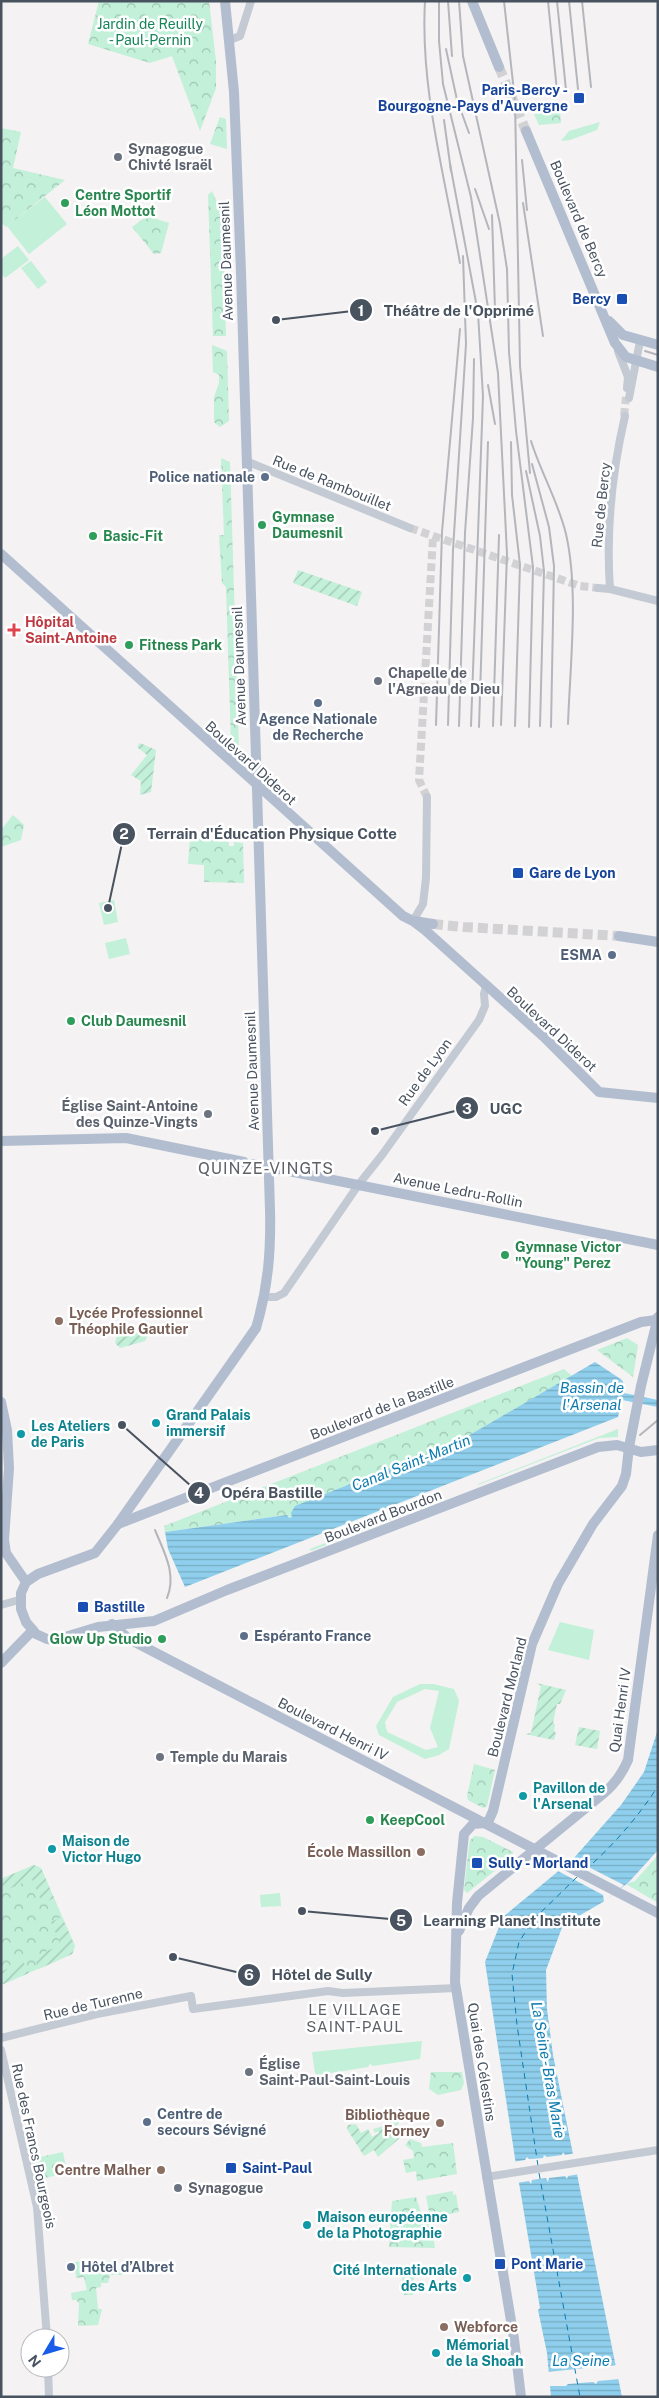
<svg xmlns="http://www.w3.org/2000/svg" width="659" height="2398" viewBox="0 0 659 2398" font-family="'Public Sans',sans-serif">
<defs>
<pattern id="forest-crowns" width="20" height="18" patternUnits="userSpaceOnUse" patternTransform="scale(1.25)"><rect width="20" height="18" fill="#c2f0d9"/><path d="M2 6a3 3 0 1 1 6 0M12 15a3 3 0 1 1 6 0" fill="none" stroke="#a0c5b3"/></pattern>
<pattern id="garden-furrows" width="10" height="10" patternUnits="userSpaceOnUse" patternTransform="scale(1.25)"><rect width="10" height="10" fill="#c2f0d9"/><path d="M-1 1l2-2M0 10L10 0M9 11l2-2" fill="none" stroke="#a0c5b3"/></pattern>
<pattern id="water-rules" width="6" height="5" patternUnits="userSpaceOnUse" patternTransform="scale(1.25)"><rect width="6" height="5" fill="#8fcfed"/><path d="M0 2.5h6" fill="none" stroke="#77abc3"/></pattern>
</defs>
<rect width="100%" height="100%" fill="#f4f2f2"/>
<!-- grass -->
<g fill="#c2f0d9" fill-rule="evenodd">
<path d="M600 122 597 130 570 140 561 141 569 131Z"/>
<path d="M45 197 67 224 29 254 7 226Z"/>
<path d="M18 246 29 260 5 278 1 273V259Z"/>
<path d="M31 261 47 282 38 289 21 268Z"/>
<path d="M114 900 118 922 104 925 99 903Z"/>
<path d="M126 938 130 954 109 959 105 943Z"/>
<path d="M618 1429V1437L599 1438 478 1485V1484Z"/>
<path d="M425 1504 426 1506 311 1551 310 1549Z"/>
<path d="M560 1622 594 1630 589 1660 548 1650Z"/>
<path d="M420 1684H433L454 1689 459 1701 449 1749 439 1755 425 1759 379 1735 376 1726 393 1697ZM425 1689 439 1691 430 1728 438 1747 426 1750 387 1732 385 1722 397 1702Z"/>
<path d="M280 1893 281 1906 261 1907 260 1895Z"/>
<path d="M422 2041 420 2059 373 2066 370 2064 368 2067 318 2075 315 2073 312 2052Z"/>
</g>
<!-- forest -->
<g fill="url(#forest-crowns)">
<path d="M99 1H209L216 61V88L200 131 172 56 150 63 88 44Z"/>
<path d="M560 111 561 123 539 125 534 114Z"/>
<path d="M220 117 226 119 227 149 210 144Z"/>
<path d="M1 128 21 132 13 168 65 180 6 227 1 222Z"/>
<path d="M212 191 222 214 226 336H213L208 195Z"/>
<path d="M147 216 169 223 161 253 154 254 132 227Z"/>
<path d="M212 345 227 351 229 421 220 427 214 422V397L219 383V375L213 372Z"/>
<path d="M221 458 230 462 239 751 231 743 226 587 222 583 219 535H224Z"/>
<path d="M13 815 24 825 21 840 1 847V830Z"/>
<path d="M190 838 229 842V846H234V842L243 843 244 883 204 882V865L188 864Z"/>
<path d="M627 1338 638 1345 633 1377 597 1350Z"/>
<path d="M564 1369 572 1376 461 1440 289 1518 287 1515 165 1532 164 1526Z"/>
<path d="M474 1764 495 1770 487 1806 483 1808 468 1800 467 1796Z"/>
<path d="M475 1836 483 1837 513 1852 512 1857 467 1893 464 1890 469 1846 470 1840Z"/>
<path d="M658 1855V1903L626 1884 635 1881Z"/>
<path d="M34 1865 41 1868 75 1946 72 1954 1 1985V1879Z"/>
<path d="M431 2072H462L464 2083 461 2090 438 2095 429 2089Z"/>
<path d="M410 2139 421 2143 422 2147 453 2143 457 2174 417 2181 416 2171 406 2173 403 2160 414 2158 413 2151 405 2145Z"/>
<path d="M63 2152 67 2173 40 2179 38 2170 33 2171 31 2159Z"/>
<path d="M453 2191V2195L456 2194 459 2212 430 2218 435 2248 389 2247 392 2201 416 2197 423 2219 430 2217 426 2196Z"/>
<path d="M98 2259V2264L115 2260 113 2269 122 2270V2275H110L108 2283H101V2287L96 2288 98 2309H102L98 2325 78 2326 79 2303 76 2300H72L71 2293 87 2290 84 2277 76 2278 75 2262Z"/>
</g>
<!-- garden -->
<g fill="url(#garden-furrows)">
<path d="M298 570 362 592 357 606 293 583Z"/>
<path d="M140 743 156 750 151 792 140 795 141 781 131 775 147 755 137 747Z"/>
<path d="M143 1331 148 1335 145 1341 120 1348 115 1343 117 1336Z"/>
<path d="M536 1683 566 1690 560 1704H557L553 1723 555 1724 554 1731 556 1733 554 1740 525 1734 531 1733 541 1686Z"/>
<path d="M579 1727 600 1731 597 1749 575 1745Z"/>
<path d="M34 1865 41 1868 54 1898 42 1903 32 1879 4 1891 1 1879Z"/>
<path d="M62 1917 75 1946 72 1954 39 1969 33 1957 61 1945 51 1922Z"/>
<path d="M23 1961 29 1973 1 1985V1972Z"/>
<path d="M391 2113 393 2118 400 2120 395 2130 402 2136 378 2157 374 2150 364 2156 347 2129 348 2125 356 2124 361 2133 368 2129 372 2137 379 2133 378 2131 375 2133 373 2129 390 2124 387 2115Z"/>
<path d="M402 2273H414L413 2295H404L403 2293Z"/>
</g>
<!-- water -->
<g fill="url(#water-rules)">
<path d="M595 1362 622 1380 624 1384V1393L658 1400V1407L622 1400 618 1417 185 1587 168 1549 165 1532 287 1515 289 1518 292 1517 291 1513 295 1506 461 1440Z"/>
<path d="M658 1729V1850L629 1882 603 1902 563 1925 546 1970 547 2009 553 2055 622 2397H551L547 2353 538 2310 540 2308 516 2165 485 1962 503 1917 573 1859 621 1805 644 1772Z"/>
</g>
<!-- pier -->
<g fill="#f4f2f2">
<path d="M571 1858 616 1881 624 1885 604 1902 603 1895 556 1870Z"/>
<path d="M563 2152 565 2155 576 2153 580 2174 568 2176 567 2179 565 2176 549 2178 548 2182 546 2178 532 2180 531 2184 529 2181 516 2183 513 2162 525 2160 527 2157 529 2159 543 2158 544 2155 547 2157 562 2155Z"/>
<path d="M617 2365 620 2379 598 2381 596 2384 593 2382 568 2384 566 2386H548L546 2372Z"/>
</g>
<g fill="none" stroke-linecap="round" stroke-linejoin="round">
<!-- ferry -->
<g stroke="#0c7cb0" stroke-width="1" stroke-dasharray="6 5" stroke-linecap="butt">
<path d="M585 1870C612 1847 639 1816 658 1786"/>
<path d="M538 2166 517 2025 512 1974 519 1942 533 1920 578 1876"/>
<path d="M539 2173 580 2397"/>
</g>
<!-- minor-tunnel -->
<g stroke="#d2d2d5" stroke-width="8" stroke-dasharray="8 4" stroke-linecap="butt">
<path d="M624 416 626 397"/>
<path d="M410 528 580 586 598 588"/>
<path d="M427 797 419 780 433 537"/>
</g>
<!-- major-tunnel -->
<g stroke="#d2d2d5" stroke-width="10" stroke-dasharray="10 5" stroke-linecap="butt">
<path d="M499 67 526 131"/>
<path d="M433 924 464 927 619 936"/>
</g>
<!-- minor -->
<g stroke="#c3cad3" stroke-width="8">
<path d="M230 40 240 36 251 1"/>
<path d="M618 351 628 377 627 388"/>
<path d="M629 398 640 341"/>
<path d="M246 461 410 528"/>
<path d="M598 588 610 589 658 601"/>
<path d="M610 589C606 532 612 472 625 416"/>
<path d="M413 921 423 904 426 878 427 797"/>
<path d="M265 1297H276L284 1293 359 1184 382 1155 479 1020 485 1006 484 994 486 986"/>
<path d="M1 1605 19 1600"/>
<path d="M1 2038 97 2014 191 1996 193 2009 328 1991 343 1993 456 1988"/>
<path d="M1 2050 37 2207 47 2338"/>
<path d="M486 2177 658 2150"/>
<path d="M48 2368 49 2397"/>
</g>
<!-- major -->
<g stroke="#b2bed0" stroke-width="10">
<path d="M225 1 234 92 241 272 270 1210C271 1252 268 1288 256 1328L118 1524 95 1553 38 1574 26 1582 21 1593V1609L26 1622 36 1634 47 1639 55 1640 98 1627 154 1621 227 1590 598 1447 617 1445 641 1452 658 1450"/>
<path d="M472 1 499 67"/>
<path d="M526 131 615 343 626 357 658 367"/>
<path d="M609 321 623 335 658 345"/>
<path d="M1 554 403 916 413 921 425 930 544 1037 599 1092 658 1098"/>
<path d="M414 921 433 924"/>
<path d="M619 936 658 942"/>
<path d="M1 1141 126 1138 244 1162"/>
<path d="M253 1164 658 1245"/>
<path d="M1 1402 7 1430 9 1468 4 1540 6 1553 26 1582"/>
<path d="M118 1524 641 1322 656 1320"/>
<path d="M112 1624 129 1639 658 1913"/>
<path d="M1 1663 33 1630"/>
<path d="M485 1823 473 1824 464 1834 457 1903 455 1982 514 2339 521 2397"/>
<path d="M485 1823 489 1820 493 1811 532 1644 558 1584 593 1524 622 1486 626 1474 629 1447 641 1386 658 1317"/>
<path d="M459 1931 469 1908 478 1896 603 1794C615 1784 622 1774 628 1760L658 1535"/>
</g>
<!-- rail -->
<g stroke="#b4b6bc" stroke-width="2">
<path d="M425 1C420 89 445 177 460 263"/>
<path d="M439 1V41L443 84 471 197 498 373 507 554 501 725"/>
<path d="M448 1 452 56"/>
<path d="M459 1 463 56 500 224 507 269 509 352 516 431 533 567 529 727"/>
<path d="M504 1 515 101 520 366 530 473"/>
<path d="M548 1 557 91"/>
<path d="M557 1 566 90"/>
<path d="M569 1 578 89"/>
<path d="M582 1 591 87"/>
<path d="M446 49 457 100 469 133"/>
<path d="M444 120 451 171"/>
<path d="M522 160 527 210"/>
<path d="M450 164 478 313 483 396 471 726"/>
<path d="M475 189 489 229"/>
<path d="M523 203 543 336"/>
<path d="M492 215 495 310"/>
<path d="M645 351 658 355"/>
<path d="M488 385 495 424"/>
<path d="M531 441C541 473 558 501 566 534 579 591 570 665 568 724"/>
<path d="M511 442 512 495 520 565 515 726"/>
<path d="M532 464 549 527 554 566 551 727"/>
<path d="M526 471 540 536 544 571 540 726"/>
<path d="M436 725 442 532 460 329"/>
<path d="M448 725 453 550 466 344 463 256"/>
<path d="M459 726 465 533 473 418 474 359"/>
<path d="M493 726 499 535"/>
<path d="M479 727 488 442"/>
<path d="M640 1435 658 1420"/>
<path d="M155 1530C164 1552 177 1574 167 1598"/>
</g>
</g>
<!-- markers -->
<g fill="#1a4fb4" stroke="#fff" stroke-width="2">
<rect x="573" y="92" width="12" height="12" rx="2.5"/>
<rect x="616" y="293" width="12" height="12" rx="2.5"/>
<rect x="512" y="867" width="12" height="12" rx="2.5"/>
<rect x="77" y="1601" width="12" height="12" rx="2.5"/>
<rect x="471" y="1857" width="12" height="12" rx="2.5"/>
<rect x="225" y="2162" width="12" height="12" rx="2.5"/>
<rect x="494" y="2258" width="12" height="12" rx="2.5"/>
</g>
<g fill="#6b7280" stroke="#fff" stroke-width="2">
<circle cx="118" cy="157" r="5"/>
<circle cx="378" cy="681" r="5"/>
<circle cx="208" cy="1114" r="5"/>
<circle cx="160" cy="1757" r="5"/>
<circle cx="249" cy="2072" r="5"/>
<circle cx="178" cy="2188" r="5"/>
</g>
<g fill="#2e9e5b" stroke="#fff" stroke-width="2">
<circle cx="65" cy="203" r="5"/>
<circle cx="262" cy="525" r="5"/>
<circle cx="93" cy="536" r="5"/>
<circle cx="129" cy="645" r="5"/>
<circle cx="71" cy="1021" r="5"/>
<circle cx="505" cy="1255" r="5"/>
<circle cx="162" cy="1639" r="5"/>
<circle cx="370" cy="1820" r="5"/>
</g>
<g fill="#5c6f8a" stroke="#fff" stroke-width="2">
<circle cx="265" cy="477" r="5"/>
<circle cx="318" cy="703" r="5"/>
<circle cx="612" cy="955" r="5"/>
<circle cx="244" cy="1636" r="5"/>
<circle cx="147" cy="2122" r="5"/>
<circle cx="71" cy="2267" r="5"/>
</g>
<path fill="#e0444e" stroke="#fff" stroke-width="2" d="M11.5 622.5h5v5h5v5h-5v5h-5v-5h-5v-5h5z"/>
<g fill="#8d6e63" stroke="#fff" stroke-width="2">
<circle cx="59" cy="1321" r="5"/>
<circle cx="421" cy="1852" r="5"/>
<circle cx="440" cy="2123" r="5"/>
<circle cx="161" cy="2170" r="5"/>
<circle cx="444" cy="2327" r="5"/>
</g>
<g fill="#0f9aa8" stroke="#fff" stroke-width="2">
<circle cx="156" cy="1423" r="5"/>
<circle cx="21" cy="1434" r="5"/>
<circle cx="523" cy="1796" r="5"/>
<circle cx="52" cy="1849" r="5"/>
<circle cx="307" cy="2225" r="5"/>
<circle cx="467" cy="2278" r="5"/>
<circle cx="436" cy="2353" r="5"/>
</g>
<g text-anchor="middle" stroke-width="5" stroke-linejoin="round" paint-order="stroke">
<!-- park labels -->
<g font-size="14" fill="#178459" stroke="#fff">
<text x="150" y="29">Jardin de Reuilly<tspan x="150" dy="16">- Paul-Pernin</tspan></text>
</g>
<!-- transit labels -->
<g font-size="14" font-weight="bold" fill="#164399" stroke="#fff" text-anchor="start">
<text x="568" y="95" text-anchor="end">Paris-Bercy -<tspan x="568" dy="16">Bourgogne-Pays d'Auvergne</tspan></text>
<text x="611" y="304" text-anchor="end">Bercy</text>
<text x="529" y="878">Gare de Lyon</text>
<text x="94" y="1612">Bastille</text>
<text x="488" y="1868">Sully - Morland</text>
<text x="242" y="2173">Saint-Paul</text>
<text x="511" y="2269">Pont Marie</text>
</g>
<!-- worship labels -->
<g font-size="14" font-weight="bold" fill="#5b616d" stroke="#fff" text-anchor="start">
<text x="128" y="154">Synagogue<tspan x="128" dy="16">Chivté Israël</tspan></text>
<text x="388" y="678">Chapelle de<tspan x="388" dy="16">l'Agneau de Dieu</tspan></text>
<text x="198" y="1111" text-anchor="end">Église Saint-Antoine<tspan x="198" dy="16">des Quinze-Vingts</tspan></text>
<text x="170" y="1762">Temple du Marais</text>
<text x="259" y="2069">Église<tspan x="259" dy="16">Saint-Paul-Saint-Louis</tspan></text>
<text x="188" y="2193">Synagogue</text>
</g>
<!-- leisure labels -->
<g font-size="14" font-weight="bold" fill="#27864d" stroke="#fff" text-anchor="start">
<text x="75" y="200">Centre Sportif<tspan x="75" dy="16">Léon Mottot</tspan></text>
<text x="272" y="522">Gymnase<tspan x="272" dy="16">Daumesnil</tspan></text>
<text x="103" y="541">Basic-Fit</text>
<text x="139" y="650">Fitness Park</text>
<text x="81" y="1026">Club Daumesnil</text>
<text x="515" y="1252">Gymnase Victor<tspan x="515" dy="16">"Young" Perez</tspan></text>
<text x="152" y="1644" text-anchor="end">Glow Up Studio</text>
<text x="380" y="1825">KeepCool</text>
</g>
<!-- street labels -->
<g font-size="14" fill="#495360" stroke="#fff">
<text transform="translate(579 219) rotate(67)" y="5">Boulevard de Bercy</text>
<text transform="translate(226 261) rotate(-92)" y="5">Avenue Daumesnil</text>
<text transform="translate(332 483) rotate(22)" y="5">Rue de Rambouillet</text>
<text transform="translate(601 505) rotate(-84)" y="5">Rue de Bercy</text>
<text transform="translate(239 666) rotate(-92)" y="5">Avenue Daumesnil</text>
<text transform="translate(251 763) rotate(42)" y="5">Boulevard Diderot</text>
<text transform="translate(552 1029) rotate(43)" y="5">Boulevard Diderot</text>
<text transform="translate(252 1071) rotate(-92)" y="5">Avenue Daumesnil</text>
<text transform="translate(425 1072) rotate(-54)" y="5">Rue de Lyon</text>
<text transform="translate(458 1190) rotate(11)" y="5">Avenue Ledru-Rollin</text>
<text transform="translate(382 1408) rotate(-21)" y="5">Boulevard de la Bastille</text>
<text transform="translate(383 1516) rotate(-21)" y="5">Boulevard Bourdon</text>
<text transform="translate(507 1697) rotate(-76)" y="5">Boulevard Morland</text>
<text transform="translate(620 1710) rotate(-82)" y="5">Quai Henri IV</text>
<text transform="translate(333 1729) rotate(27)" y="5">Boulevard Henri IV</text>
<text transform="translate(93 2004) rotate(-13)" y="5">Rue de Turenne</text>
<text transform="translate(482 2062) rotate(81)" y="5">Quai des Célestins</text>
<text transform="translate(34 2146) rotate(78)" y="5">Rue des Francs Bourgeois</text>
</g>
<!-- service labels -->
<g font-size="14" font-weight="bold" fill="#4e5e75" stroke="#fff" text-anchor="start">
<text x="255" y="482" text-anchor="end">Police nationale</text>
<text x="318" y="724" text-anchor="middle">Agence Nationale<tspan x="318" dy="16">de Recherche</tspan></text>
<text x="602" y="960" text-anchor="end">ESMA</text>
<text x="254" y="1641">Espéranto France</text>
<text x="157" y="2119">Centre de<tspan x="157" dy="16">secours Sévigné</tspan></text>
<text x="81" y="2272">Hôtel d’Albret</text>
</g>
<!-- health labels -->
<g font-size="14" font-weight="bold" fill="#be3a42" stroke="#fff" text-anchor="start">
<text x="25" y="627">Hôpital<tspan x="25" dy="16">Saint-Antoine</tspan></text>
</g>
<!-- education labels -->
<g font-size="14" font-weight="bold" fill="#785e54" stroke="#fff" text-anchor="end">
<text x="69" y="1318" text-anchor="start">Lycée Professionnel<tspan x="69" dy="16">Théophile Gautier</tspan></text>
<text x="411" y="1857">École Massillon</text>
<text x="430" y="2120">Bibliothèque<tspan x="430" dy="16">Forney</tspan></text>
<text x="151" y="2175">Centre Malher</text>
<text x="454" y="2332" text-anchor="start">Webforce</text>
</g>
<!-- culture labels -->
<g font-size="14" font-weight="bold" fill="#0d838f" stroke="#fff" text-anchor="start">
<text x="166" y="1420">Grand Palais<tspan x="166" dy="16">immersif</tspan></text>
<text x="31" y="1431">Les Ateliers<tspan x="31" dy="16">de Paris</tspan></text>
<text x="533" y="1793">Pavillon de<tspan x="533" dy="16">l'Arsenal</tspan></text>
<text x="62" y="1846">Maison de<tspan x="62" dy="16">Victor Hugo</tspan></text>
<text x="317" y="2222">Maison européenne<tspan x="317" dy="16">de la Photographie</tspan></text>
<text x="457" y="2275" text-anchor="end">Cité Internationale<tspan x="457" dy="16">des Arts</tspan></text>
<text x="446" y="2350">Mémorial<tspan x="446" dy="16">de la Shoah</tspan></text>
</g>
<!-- water labels -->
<g font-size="15" font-style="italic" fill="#0c7cb0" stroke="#fff">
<text x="592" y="1393">Bassin de<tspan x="592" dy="17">l'Arsenal</tspan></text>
<text transform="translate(411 1463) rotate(-22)" y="5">Canal Saint-Martin</text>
<text transform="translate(548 2070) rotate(80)" y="5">La Seine - Bras Marie</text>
<text x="581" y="2366">La Seine</text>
</g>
<!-- neighbourhood labels -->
<g font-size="15" letter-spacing="1" fill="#5e6167" stroke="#fff">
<text x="355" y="2015">LE VILLAGE<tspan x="355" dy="17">SAINT-PAUL</tspan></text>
</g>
<!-- quarter labels -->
<g font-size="16" letter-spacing="1" fill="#5e6167" stroke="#fff">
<text x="266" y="1174">QUINZE-VINGTS</text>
</g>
</g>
<!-- callouts -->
<path fill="none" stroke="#495360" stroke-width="2" d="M276 320L361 310M108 908L124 834M375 1131L467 1108M122 1425L199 1493M302 1911L401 1920M173 1957L249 1975"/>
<g fill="#495360" stroke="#fff" stroke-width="2">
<circle cx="276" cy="320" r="5"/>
<circle cx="108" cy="908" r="5"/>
<circle cx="375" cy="1131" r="5"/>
<circle cx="122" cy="1425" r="5"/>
<circle cx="302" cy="1911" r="5"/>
<circle cx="173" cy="1957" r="5"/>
<circle cx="361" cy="310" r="12"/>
<circle cx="124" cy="834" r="12"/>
<circle cx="467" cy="1108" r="12"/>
<circle cx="199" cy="1493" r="12"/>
<circle cx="401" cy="1920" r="12"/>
<circle cx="249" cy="1975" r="12"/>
</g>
<g font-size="15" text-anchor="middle" font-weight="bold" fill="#fff">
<text x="361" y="316">1</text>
<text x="124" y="839">2</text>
<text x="467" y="1114">3</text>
<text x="199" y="1498">4</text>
<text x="401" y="1926">5</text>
<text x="249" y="1980">6</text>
</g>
<g font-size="15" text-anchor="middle" font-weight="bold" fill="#495360" stroke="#fff" stroke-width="5" stroke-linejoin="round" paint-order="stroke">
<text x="459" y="316">Théâtre de l'Opprimé</text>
<text x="272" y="839">Terrain d'Éducation Physique Cotte</text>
<text x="506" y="1114">UGC</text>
<text x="272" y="1498">Opéra Bastille</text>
<text x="512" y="1926">Learning Planet Institute</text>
<text x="322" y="1980">Hôtel de Sully</text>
</g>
<!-- border -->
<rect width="659" height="2398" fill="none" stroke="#495360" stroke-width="5"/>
<!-- north arrow -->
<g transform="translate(45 2353) rotate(232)"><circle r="24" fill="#ffffff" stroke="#b6babf"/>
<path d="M0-4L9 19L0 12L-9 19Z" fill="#195ce7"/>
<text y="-8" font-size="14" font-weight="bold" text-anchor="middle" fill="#495360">N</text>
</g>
</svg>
